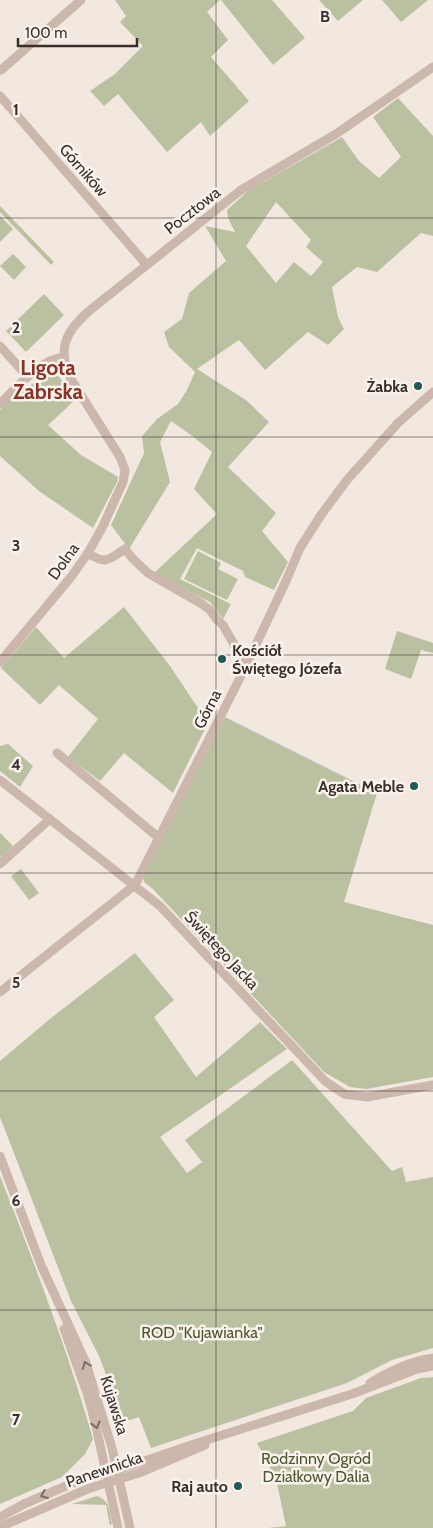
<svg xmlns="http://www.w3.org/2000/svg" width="433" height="1528" viewBox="0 0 433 1528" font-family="Cabin,sans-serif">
<rect width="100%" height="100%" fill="#f2e8e0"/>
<!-- green -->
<g fill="#bac1a0" fill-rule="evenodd">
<path d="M115 0H220L207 12 228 40 211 57 249 101 210 136 201 122 167 152 118 94 104 106 90 91 115 74 143 46 120 22 126 16Z"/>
<path d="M221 0H272L305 38 273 65Z"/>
<path d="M319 0H363L338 21Z"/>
<path d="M382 0H428L401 22Z"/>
<path d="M398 98 433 136V236L421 233 377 272 357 267 332 287 338 317 344 329 328 345 308 332 265 370 239 340 197 369 246 400 269 422 228 467 276 513 262 531 288 562 274 590 245 577 243 571 197 548 180 579 231 604 223 619 210 602 153 574 217 514 194 489 212 452 195 438 171 421 160 442 170 482 129 549 111 525 144 453 142 436 157 419 178 404 187 390 195 372 169 347 164 332 182 319 189 293 226 261 205 226 235 232 228 218 227 210 248 191 342 137 359 161 379 178 401 157 373 117ZM276 202 311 240 306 247 323 262 311 276 294 262 276 283 246 246Z"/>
<path d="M0 206 54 262 51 265 0 212Z"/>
<path d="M0 216 13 229 0 242Z"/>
<path d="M13 254 26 267 14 280 0 266Z"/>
<path d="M44 294 64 315 26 352 6 331Z"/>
<path d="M49 374 58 375 75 400 48 425 81 455 118 477 117 482 93 528 39 491 0 456V410L14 395 16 396 42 377Z"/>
<path d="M198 551 221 563 218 569 238 579 227 600 184 579Z"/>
<path d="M124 607 170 666 208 723 173 793 124 753 100 781 68 757 98 719 59 685 40 705 1 668 36 627 64 658Z"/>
<path d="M397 631 433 643V653L421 650 411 679 385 669Z"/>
<path d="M225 717 377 793 344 902 433 925V1077L366 1089 350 1087 324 1072 153 889 144 882 143 876Z"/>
<path d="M8 744 33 766 20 787 0 771V746Z"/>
<path d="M0 833 13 846 0 858Z"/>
<path d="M21 869 39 893 29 900 11 876Z"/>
<path d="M135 953 174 1000 154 1017 196 1077 260 1022 287 1049 160 1137 187 1173 202 1162 185 1140 292 1060 392 1171 402 1167 406 1182 433 1177V1348L392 1360 347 1383 151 1448 139 1417 124 1422 99 1356 71 1301 0 1117V1061L51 1018Z"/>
<path d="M0 1176C34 1262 67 1349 93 1439L85 1454 62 1477 0 1504Z"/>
<path d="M433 1377V1528H268L286 1526 276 1479 257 1443 353 1411 366 1398 421 1378Z"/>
<path d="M97 1496C110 1500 109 1511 112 1523L110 1526 106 1505 72 1504Z"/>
</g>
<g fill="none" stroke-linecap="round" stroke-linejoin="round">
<!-- minor -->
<g stroke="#cbb7ac" stroke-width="9">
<path d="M1 70 81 0"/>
<path d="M0 96 146 264"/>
<path d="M0 346 28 377"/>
<path d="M0 404C16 388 40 359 64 357"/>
<path d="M88 553C106 565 108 560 125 549L133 559 148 573 202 604 210 610 217 620 223 625 246 666"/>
<path d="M0 662 71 577 88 553 102 528 123 482 125 470 120 457 71 379C57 349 65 332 89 311L241 190 336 134 433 67"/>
<path d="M57 753 159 838"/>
<path d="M0 780 160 906 325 1081 344 1094 367 1097 433 1085"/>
<path d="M0 864 50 819"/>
<path d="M0 992 135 885 246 666 286 581 300 548 321 515 347 480 398 423 433 392"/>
<path d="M0 1156 41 1265 86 1363 112 1448 130 1528"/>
<path d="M64 1329 87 1393 95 1422 118 1528"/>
<path d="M370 1383C390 1371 410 1361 433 1358"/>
<path d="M0 1517 24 1504 80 1480 118 1470 194 1444 352 1394 417 1369 433 1366"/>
<path d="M0 1527 90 1488 139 1473 205 1445"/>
</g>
</g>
<!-- one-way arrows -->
<defs><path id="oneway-chevron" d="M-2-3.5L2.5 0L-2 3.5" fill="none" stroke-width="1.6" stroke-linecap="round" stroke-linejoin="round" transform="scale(1.25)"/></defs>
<g stroke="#7b6c65">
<use href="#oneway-chevron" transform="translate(86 1365) rotate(-111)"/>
<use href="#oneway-chevron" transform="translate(96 1425) rotate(76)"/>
<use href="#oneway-chevron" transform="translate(44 1495) rotate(157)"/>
</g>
<!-- grid -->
<path fill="none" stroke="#392e2b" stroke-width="1" stroke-opacity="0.55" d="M216 0V1528M0 218H433M0 437H433M0 655H433M0 873H433M0 1091H433M0 1310H433"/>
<!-- markers -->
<g fill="#215958" stroke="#faf3ed" stroke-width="2">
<circle cx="418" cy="386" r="5"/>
<circle cx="222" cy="659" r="5"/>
<circle cx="414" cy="786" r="5"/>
<circle cx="238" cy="1486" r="5"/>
</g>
<g text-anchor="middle" stroke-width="5" stroke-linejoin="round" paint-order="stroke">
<!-- street labels -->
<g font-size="16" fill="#392e2b" stroke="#faf3ed">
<text transform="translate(84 170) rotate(49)" y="6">Górników</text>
<text transform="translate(192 210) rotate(-38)" y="6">Pocztowa</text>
<text transform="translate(63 561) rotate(-54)" y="6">Dolna</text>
<text transform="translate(207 709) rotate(-63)" y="6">Górna</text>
<text transform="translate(222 950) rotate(47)" y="6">Świętego Jacka</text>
<text transform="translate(115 1405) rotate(73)" y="6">Kujawska</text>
<text transform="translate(104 1469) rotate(-19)" y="6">Panewnicka</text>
</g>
<!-- poi labels -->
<g font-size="16" font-weight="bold" fill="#392e2b" stroke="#faf3ed" text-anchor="end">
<text x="408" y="392">Żabka</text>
<text x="232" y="656" text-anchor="start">Kościół<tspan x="232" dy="18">Świętego Józefa</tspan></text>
<text x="404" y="792">Agata Meble</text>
<text x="228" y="1492">Raj auto</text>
</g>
<!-- park labels -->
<g font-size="16" fill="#4c572f" stroke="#faf3ed">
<text x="202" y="1338">ROD "Kujawianka"</text>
<text x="316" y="1464">Rodzinny Ogród<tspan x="316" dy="18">Działkowy Dalia</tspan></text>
</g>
<!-- district labels -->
<g font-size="21" font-weight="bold" fill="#853426" stroke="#faf3ed">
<text x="48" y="375">Ligota<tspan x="48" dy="24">Zabrska</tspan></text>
</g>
</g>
<g font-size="16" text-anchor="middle" font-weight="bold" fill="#392e2b" stroke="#faf3ed" stroke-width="5" stroke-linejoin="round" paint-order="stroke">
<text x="325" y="22">B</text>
<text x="16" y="115">1</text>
<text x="16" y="333">2</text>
<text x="16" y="551">3</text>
<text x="16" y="770">4</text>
<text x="16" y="988">5</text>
<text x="16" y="1206">6</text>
<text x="16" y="1425">7</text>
</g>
<!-- scale -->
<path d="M18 38v8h119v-8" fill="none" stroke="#392e2b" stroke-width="2.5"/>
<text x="25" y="38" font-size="15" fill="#392e2b" stroke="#faf3ed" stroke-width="4" paint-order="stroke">100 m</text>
</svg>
